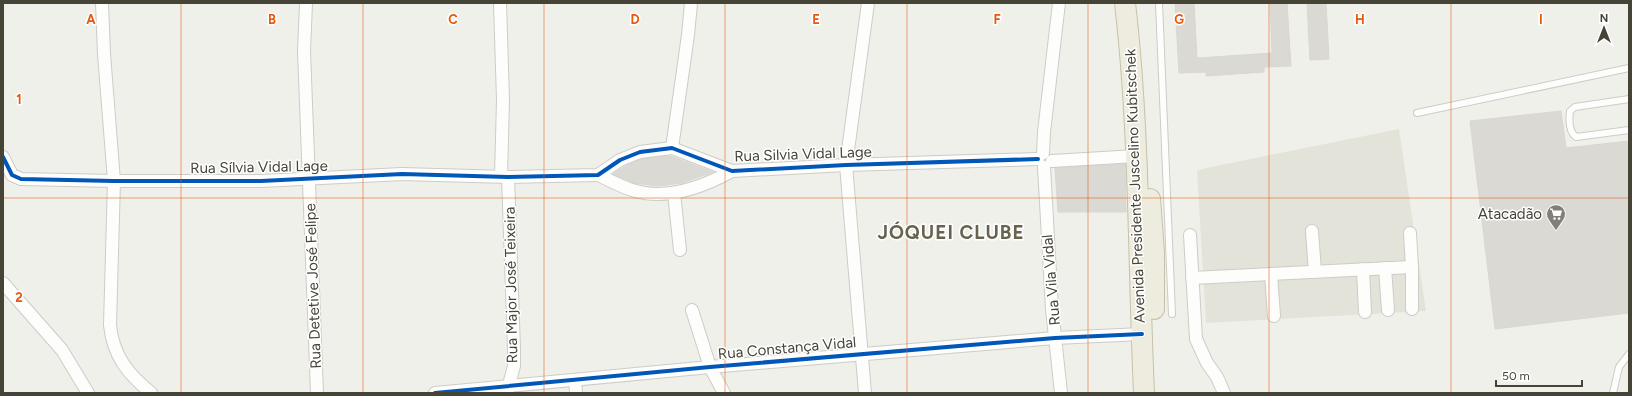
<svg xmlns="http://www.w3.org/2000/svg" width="1632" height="396" viewBox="0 0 1632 396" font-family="Figtree,sans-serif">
<rect width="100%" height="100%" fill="#f0f0eb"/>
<!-- residential -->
<path fill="#e4e3d9" d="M1399 129 1426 311 1206 323 1197 171 1206 168Z"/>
<!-- building -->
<g fill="#dad9d3" stroke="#d8d7d1">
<path d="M1175 3H1194L1197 58 1272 53 1270 3H1287L1291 66 1264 67V72L1206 76V72L1179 73Z"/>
<path d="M1307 3H1326L1329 59 1310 60Z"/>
<path d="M1561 111 1566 148 1629 141V313L1495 329 1470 121Z"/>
<path d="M670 156 713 172 682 183 658 186 634 183 613 174 624 167 642 159Z"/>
<path d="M1125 164 1126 212H1058L1055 168Z"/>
</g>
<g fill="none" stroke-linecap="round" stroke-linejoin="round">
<defs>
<g id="service">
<path d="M1159 3 1172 314"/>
<path d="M1629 99 1575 107 1570 111C1569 119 1569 132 1576 137L1629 130"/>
<path d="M1417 113 1629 68"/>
<path d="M1613 393 1619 367 1629 354"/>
</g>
<g id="minor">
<path d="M102 3 104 54 114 181 110 325C113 356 128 374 151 393"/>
<path d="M306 3 304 51 317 393"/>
<path d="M500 3 503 100 501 176"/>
<path d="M672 148 688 35 691 3"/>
<path d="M1043 153 1044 132 1059 3"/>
<path d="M3 157 12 175 21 179 114 181H261L402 174 508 177 598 175 620 160 640 152 672 148 732 171 846 165 1038 159"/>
<path d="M1052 161 1136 156"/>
<path d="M1044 167 1052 309 1061 393"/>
<path d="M598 175C609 180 620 186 632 190 666 201 703 187 732 171"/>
<path d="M674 193 680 250"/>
<path d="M1312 231 1315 272"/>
<path d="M1410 233 1412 267V309"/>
<path d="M1190 235 1196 339 1207 363 1217 377 1224 393"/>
<path d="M1385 268 1388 310"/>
<path d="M1363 269 1365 312"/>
<path d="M1271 274 1274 316"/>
<path d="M1192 278 1412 267"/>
<path d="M3 283 62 350 88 393"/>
<path d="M692 310 710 367 724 393"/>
<path d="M575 380 576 393"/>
<path d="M507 392 514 366V349L508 177"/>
<path d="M435 393 710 367 1055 338 1142 334"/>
<path d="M865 393 846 165 868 3"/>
</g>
<g id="trunk">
<path d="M1125 3C1140 132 1138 263 1144 393"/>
<path d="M1150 199 1154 252V309"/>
</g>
</defs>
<!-- service casing -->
<use href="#service" stroke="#cdccc7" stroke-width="8"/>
<!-- minor casing -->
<use href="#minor" stroke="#cdccc7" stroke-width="14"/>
<!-- trunk casing -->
<use href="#trunk" stroke="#c7c1a8" stroke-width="22"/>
<!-- service -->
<use href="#service" stroke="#fdfdfc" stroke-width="6"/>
<!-- minor -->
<use href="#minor" stroke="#fdfdfc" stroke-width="12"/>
<!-- trunk -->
<use href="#trunk" stroke="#eeecdf" stroke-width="20"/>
<defs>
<g id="cycleway">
<path d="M3 157 12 175 21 179 114 181H261L402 174 508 177 598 175 620 160 640 152 672 148 732 171 846 165 1038 159"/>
<path d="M435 393 710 367 1055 338 1142 334"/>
</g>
</defs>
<!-- cycleway casing -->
<use href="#cycleway" stroke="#fff" stroke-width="6"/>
<!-- cycleway -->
<use href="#cycleway" stroke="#0057b8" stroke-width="4"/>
</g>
<!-- grid -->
<path fill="none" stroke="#e8590c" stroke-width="1" stroke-opacity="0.55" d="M181 3V393M363 3V393M544 3V393M725 3V393M907 3V393M1088 3V393M1269 3V393M1451 3V393M3 198H1629"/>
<!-- icons -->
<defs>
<symbol id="supermarket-pin" viewBox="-11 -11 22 30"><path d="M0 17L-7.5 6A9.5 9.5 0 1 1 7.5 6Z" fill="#828076" stroke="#fff"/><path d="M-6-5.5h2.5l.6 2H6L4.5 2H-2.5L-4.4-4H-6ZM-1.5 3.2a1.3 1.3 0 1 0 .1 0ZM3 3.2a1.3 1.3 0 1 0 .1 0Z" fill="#fff"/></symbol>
</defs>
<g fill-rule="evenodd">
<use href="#supermarket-pin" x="1545" y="203" width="22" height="30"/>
</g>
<g text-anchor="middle" stroke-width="3" stroke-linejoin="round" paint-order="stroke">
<!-- street labels -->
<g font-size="15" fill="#464337" stroke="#fff">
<text transform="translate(803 154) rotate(-2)" y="5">Rua Silvia Vidal Lage</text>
<text transform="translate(259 167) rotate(-1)" y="5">Rua Sílvia Vidal Lage</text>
<text transform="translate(1135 186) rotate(-92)" y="5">Avenida Presidente Juscelino Kubitschek</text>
<text transform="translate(1051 280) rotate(-95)" y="5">Rua Vila Vidal</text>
<text transform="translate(511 285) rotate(-91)" y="5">Rua Major José Teixeira</text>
<text transform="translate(313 286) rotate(-92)" y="5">Rua Detetive José Felipe</text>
<text transform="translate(787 348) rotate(-5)" y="5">Rua Constança Vidal</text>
</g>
<!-- poi labels -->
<g font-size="15" fill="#464337" stroke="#fff" text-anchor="end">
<text x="1542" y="219">Atacadão</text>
</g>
<!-- district labels -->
<g font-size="19" font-weight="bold" letter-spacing="1" fill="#68634f" stroke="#fff">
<text x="951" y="239">JÓQUEI CLUBE</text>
</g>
</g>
<g font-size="13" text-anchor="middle" font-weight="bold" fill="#e8590c" stroke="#fff" stroke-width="3" stroke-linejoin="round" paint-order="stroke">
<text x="91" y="24">A</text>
<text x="272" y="24">B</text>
<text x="453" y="24">C</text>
<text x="635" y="24">D</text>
<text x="816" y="24">E</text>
<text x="997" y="24">F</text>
<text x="1179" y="24">G</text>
<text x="1360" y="24">H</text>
<text x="1541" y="24">I</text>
<text x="19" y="104">1</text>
<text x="19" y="302">2</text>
</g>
<!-- border -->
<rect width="1632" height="396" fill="none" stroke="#464337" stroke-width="8"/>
<!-- north arrow -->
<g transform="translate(1604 28)" stroke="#ffffff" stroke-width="3" paint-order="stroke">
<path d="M0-3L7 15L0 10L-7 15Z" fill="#464337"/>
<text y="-6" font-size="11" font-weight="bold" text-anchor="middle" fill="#464337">N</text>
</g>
<!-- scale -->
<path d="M1496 380v6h86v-6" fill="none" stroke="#464337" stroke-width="2"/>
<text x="1502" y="380" font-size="12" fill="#464337" stroke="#ffffff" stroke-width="3" paint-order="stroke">50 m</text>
</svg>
